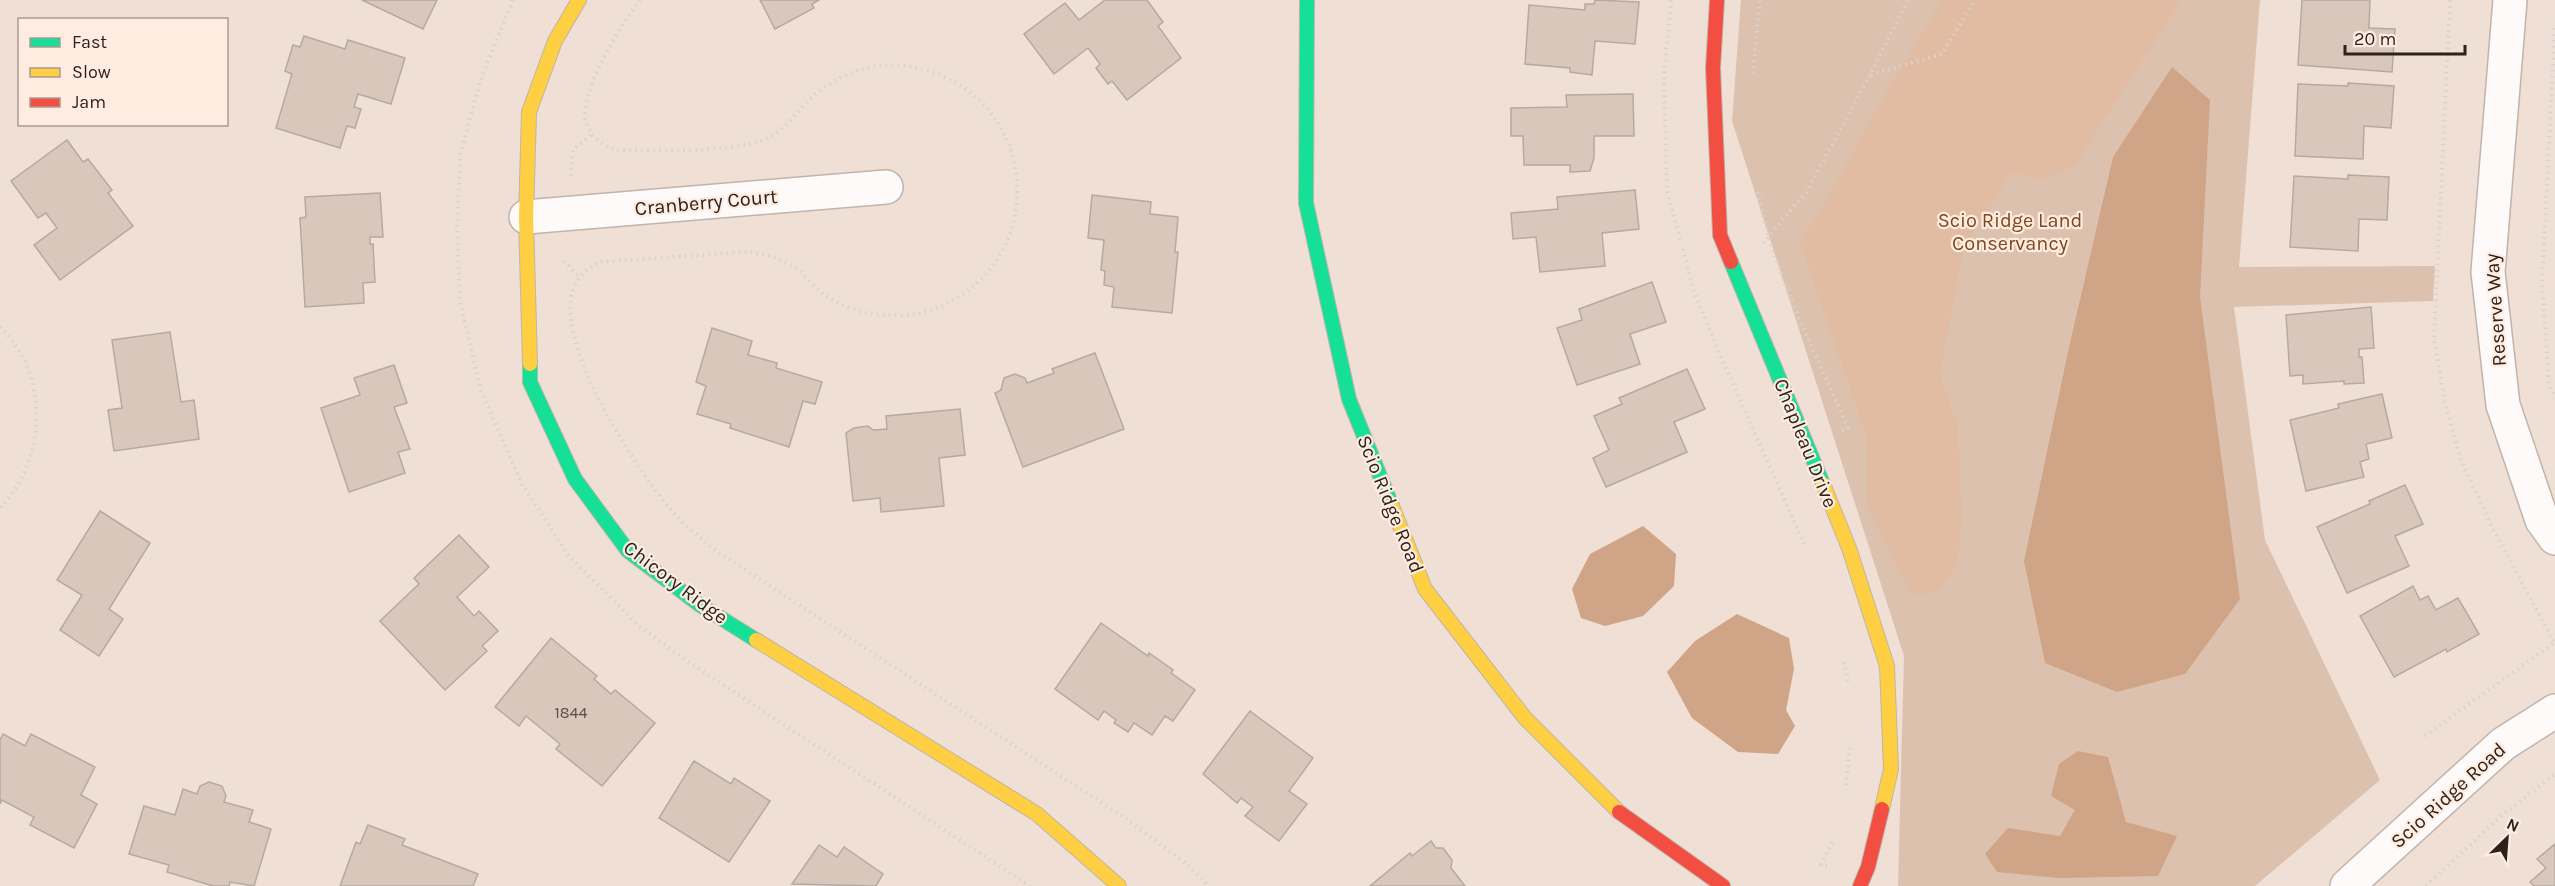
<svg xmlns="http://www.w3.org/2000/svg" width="2555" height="886" viewBox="0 0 2555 886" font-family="Karla,sans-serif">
<rect width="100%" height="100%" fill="#efdfd4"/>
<!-- green -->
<path fill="#dcc1ae" d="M1741 0H2260L2239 267 2435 266 2433 301 2234 307 2265 540 2380 780 2255 886H1898L1904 656 1732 121Z"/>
<!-- forest -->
<path fill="#e2bca2" d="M1942 0H2181L2075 166 2041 180 2012 172 1964 246 1940 374 1958 427 1962 519 1957 566 1936 592 1912 595 1867 506V439L1800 242 1827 199 1886 93Z"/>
<!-- water -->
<g fill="#d0a487">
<path d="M2172 67 2210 100 2200 297 2240 599 2185 674 2117 692 2045 663 2024 561 2068 352 2113 157Z"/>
<path d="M1643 526 1676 554 1674 586 1643 616 1605 626 1581 618 1572 589 1590 554Z"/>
<path d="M1737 614 1789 638 1794 669 1786 710 1795 726 1778 754 1738 752 1692 718 1667 672 1695 641Z"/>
<path d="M2078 751 2108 757 2126 822 2177 836 2158 876 2059 878 1997 872 1985 854 2008 828 2060 836 2075 810 2051 796 2059 764Z"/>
</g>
<!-- building -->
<g fill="#dac7bb" stroke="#b5a9a1" stroke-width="1.5">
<path d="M362 0H437L423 29Z"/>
<path d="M760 0H819L812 4 814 8 775 29Z"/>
<path d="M1105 0H1147L1163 22 1158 26 1181 58 1127 100 1112 81 1108 84 1096 68 1100 64 1088 48 1054 74 1024 34 1065 3 1079 20Z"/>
<path d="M1595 0 1639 2 1635 44 1595 41 1592 75 1570 72V68L1525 64 1529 5 1585 10V4H1594Z"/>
<path d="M2302 0H2370L2369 28 2395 29 2392 72 2298 65Z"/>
<path d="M304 36 345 49 348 40 405 58 391 104 358 94 354 107 361 109 355 128 347 126 340 148 276 128 292 74 285 71 293 45 300 47Z"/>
<path d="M2348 83 2394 86 2391 128 2364 126 2363 159 2295 156 2298 84 2348 86Z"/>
<path d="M1633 94 1634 136H1594V158L1590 171 1570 172V165H1524L1523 136H1511V108L1567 107 1566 95Z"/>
<path d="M67 140 83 162 88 159 112 190 108 193 133 226 60 280 34 245 57 228 46 213 38 218 11 181Z"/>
<path d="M2348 175 2389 177 2387 220 2359 219 2358 251 2290 247 2294 176 2348 179Z"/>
<path d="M1635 190 1639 229 1602 233 1605 266 1540 272 1536 237 1513 239 1511 213 1558 209 1557 197Z"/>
<path d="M380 193 383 237H370V244H373L375 282 363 283 364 303 305 307 300 218 306 217 305 197Z"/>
<path d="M1092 195 1151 202 1150 214 1178 217 1175 252H1178L1172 313 1112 307 1114 287 1104 285 1105 271 1101 270 1104 240 1088 238Z"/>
<path d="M1652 282 1666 322 1630 334 1640 364 1577 385 1557 328 1582 320 1579 309Z"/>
<path d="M2371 307 2374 348 2359 349V357H2362L2364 383 2344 384V381L2303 384V375L2290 376 2286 315Z"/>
<path d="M712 328 752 341 748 355 777 363 776 368 822 382 815 404 803 401 789 447 730 428 731 424 697 414 706 386 696 382Z"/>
<path d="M170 332 181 402 194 400 199 439 114 451 108 410 122 408 112 340Z"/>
<path d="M1095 353 1124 429 1023 467 995 393 1001 390 1004 378 1015 374 1025 378 1027 383 1054 373 1052 369Z"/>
<path d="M394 365 407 403 394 407 410 449 398 452 405 473 349 492 321 408 360 395 354 378Z"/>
<path d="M1687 369 1705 409 1674 422 1687 452 1606 487 1593 458 1609 450 1594 416 1622 404 1619 398Z"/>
<path d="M2382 394 2392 438 2366 444 2369 459 2360 462 2364 477 2306 491 2290 420 2339 408 2338 404Z"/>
<path d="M960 409 965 455 939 458 944 506 881 512 880 498 853 501 846 433 854 428 868 426 873 430 887 429 886 416Z"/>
<path d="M2405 485 2423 524 2395 536 2409 566 2347 593 2317 527 2370 504 2369 501Z"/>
<path d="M100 511 150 543 109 609 123 619 99 656 60 630 82 595 57 580Z"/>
<path d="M459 535 489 567 457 597 474 616 479 611 498 631 482 646 487 651 445 690 380 621 419 584 414 578Z"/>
<path d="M2413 586 2420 600 2428 596 2436 610 2458 598 2479 634 2447 652 2446 649 2394 677 2360 616Z"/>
<path d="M1101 623 1148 656 1149 653 1173 670 1171 673 1195 690 1173 721 1165 716 1152 735 1134 723 1128 732 1114 723 1116 720 1104 711 1098 720 1055 689Z"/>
<path d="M551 638 597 676 594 679 611 694 615 690 655 723 602 786 556 749 560 744 526 716 519 726 495 707Z"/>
<path d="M1250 711 1313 758 1289 791 1307 804 1279 841 1245 816 1253 807 1241 798 1237 803 1203 774Z"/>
<path d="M3 734 25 746 31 734 95 767 81 795 97 804 74 848 30 825 34 817 2 800 0 804V740Z"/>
<path d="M694 761 731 784 734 778 770 801 729 862 659 818Z"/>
<path d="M209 782 222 786 226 796 224 802 253 810 249 822 271 829 254 886 230 882 229 886H213L167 872 169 865 129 854 144 806 175 815 183 789 197 794 200 786Z"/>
<path d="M368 825 405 839 402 845 478 874 473 886H340L356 842 360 844Z"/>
<path d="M1431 841 1436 848H1443L1452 860 1451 868 1465 886H1370L1410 853 1412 856Z"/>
<path d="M2555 844V886H2534L2530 882 2546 868 2537 859Z"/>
<path d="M819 845 837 857 844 847 883 874 876 886 792 884Z"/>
</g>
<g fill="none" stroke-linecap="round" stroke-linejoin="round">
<defs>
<g id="street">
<path d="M2510 0 2488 272 2503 405 2542 520 2555 538"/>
<path d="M526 217 886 187"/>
<path d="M2347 886 2503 744 2555 711"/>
</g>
<g id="fast">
<path d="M1307 0 1306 203 1349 399 1392 506"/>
<path d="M1731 262 1823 484"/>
<path d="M530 364V382L575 479 628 551 700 605 756 640"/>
</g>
<g id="slow">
<path d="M530 364 526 217 529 112 555 41 579 0"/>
<path d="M1823 484 1849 548 1887 666 1891 769 1882 809"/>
<path d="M1392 506 1425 589 1525 718 1619 812"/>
<path d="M756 640 1037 814 1119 886"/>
</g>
<g id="jam">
<path d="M1717 0 1713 68 1720 235 1731 262"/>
<path d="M1619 812 1723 886"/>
<path d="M1860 886 1868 867 1882 809"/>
</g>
</defs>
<!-- street casing -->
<use href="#street" stroke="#c0b4ab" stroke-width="36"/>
<!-- fast casing -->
<use href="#fast" stroke="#c0b4ab" stroke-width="16"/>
<!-- slow casing -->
<use href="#slow" stroke="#c0b4ab" stroke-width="16"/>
<!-- jam casing -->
<use href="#jam" stroke="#c0b4ab" stroke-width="16"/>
<!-- path -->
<g stroke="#d8d3d1" stroke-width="4" stroke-dasharray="1.5 4.5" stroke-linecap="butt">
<path d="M513 0 480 81 460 156 457 233 460 301 481 391 522 484 569 556 639 626 693 665 1030 886"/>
<path d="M640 0C621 24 586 82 585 113 585 132 600 144 615 150 654 150 729 153 764 140 782 132 791 119 804 105 831 77 867 61 905 66 1047 85 1057 277 920 313 909 316 895 315 884 315 867 315 842 306 828 297 815 290 807 275 794 267 779 257 764 254 747 252L599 262C590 268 581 273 576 283 547 337 637 470 672 511 683 524 699 536 712 548L1125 818 1188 865 1209 886"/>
<path d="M1671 0 1664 75 1667 190 1681 242"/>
<path d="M2450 0 2434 339 2445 403 2460 458 2492 527 2554 642"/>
<path d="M2555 28 2542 282 2549 382 2555 399"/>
<path d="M1753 74 1760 0"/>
<path d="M1871 75 1942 54 1975 0"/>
<path d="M571 176 573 150 592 134"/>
<path d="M1758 192C1773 274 1815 351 1848 428L1839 431"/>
<path d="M1763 243 1807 191 1870 75 1908 0"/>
<path d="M1683 249 1693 289 1718 350 1804 544"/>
<path d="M564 261 580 278"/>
<path d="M0 327C50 374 47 460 0 508"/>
<path d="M1844 662 1848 681"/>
<path d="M2425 736 2555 642"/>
<path d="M1846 785 1850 745"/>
<path d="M1827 866 1821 865 1834 839"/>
<path d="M2426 886 2500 817 2555 774"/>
</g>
<!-- street -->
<use href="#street" stroke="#fdfaf9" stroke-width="33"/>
<!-- fast -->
<use href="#fast" stroke="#16e098" stroke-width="14"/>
<!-- slow -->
<use href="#slow" stroke="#ffcf43" stroke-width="14"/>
<!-- jam -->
<use href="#jam" stroke="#f24e42" stroke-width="14"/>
</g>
<g text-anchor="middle" stroke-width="4.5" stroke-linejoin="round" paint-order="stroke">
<!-- number labels -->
<g font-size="16" fill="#5a4d45">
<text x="571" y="718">1844</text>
</g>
<!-- street labels -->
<g font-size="20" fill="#2d221b" stroke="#ffece0">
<text transform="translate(706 202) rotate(-5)" y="7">Cranberry Court</text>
<text transform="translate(2495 310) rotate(-94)" y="7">Reserve Way</text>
<text transform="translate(1806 443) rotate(68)" y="7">Chapleau Drive</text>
<text transform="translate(1391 504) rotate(68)" y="7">Scio Ridge Road</text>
<text transform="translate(676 582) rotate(37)" y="7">Chicory Ridge</text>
<text transform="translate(2448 795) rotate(-42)" y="7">Scio Ridge Road</text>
</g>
<!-- park labels -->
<g font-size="20" fill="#7e481e" stroke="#ffece0">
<text x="2010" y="227">Scio Ridge Land<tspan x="2010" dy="23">Conservancy</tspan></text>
</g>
</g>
<!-- legend -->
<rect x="18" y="18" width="210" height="108" fill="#ffece0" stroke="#ab9b91" stroke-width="1.5"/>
<rect x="30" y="38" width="30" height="9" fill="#16e098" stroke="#ab9b91" stroke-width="1.5"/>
<text x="72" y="48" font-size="18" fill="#2d221b">Fast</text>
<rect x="30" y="68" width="30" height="9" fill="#ffcf43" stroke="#ab9b91" stroke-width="1.5"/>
<text x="72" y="78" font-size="18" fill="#2d221b">Slow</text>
<rect x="30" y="98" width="30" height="9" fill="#f24e42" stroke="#ab9b91" stroke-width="1.5"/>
<text x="72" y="108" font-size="18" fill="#2d221b">Jam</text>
<!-- north arrow -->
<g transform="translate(2507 838) rotate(25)" stroke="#ffece0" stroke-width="4.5" paint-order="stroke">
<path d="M0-4.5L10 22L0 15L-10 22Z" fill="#2d221b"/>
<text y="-9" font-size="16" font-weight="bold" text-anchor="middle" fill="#2d221b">N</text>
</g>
<!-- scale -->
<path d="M2345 45v9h120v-9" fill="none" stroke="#2d221b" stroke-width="3"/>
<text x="2354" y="45" font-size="18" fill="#2d221b" stroke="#ffece0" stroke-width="4.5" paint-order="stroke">20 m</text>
</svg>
